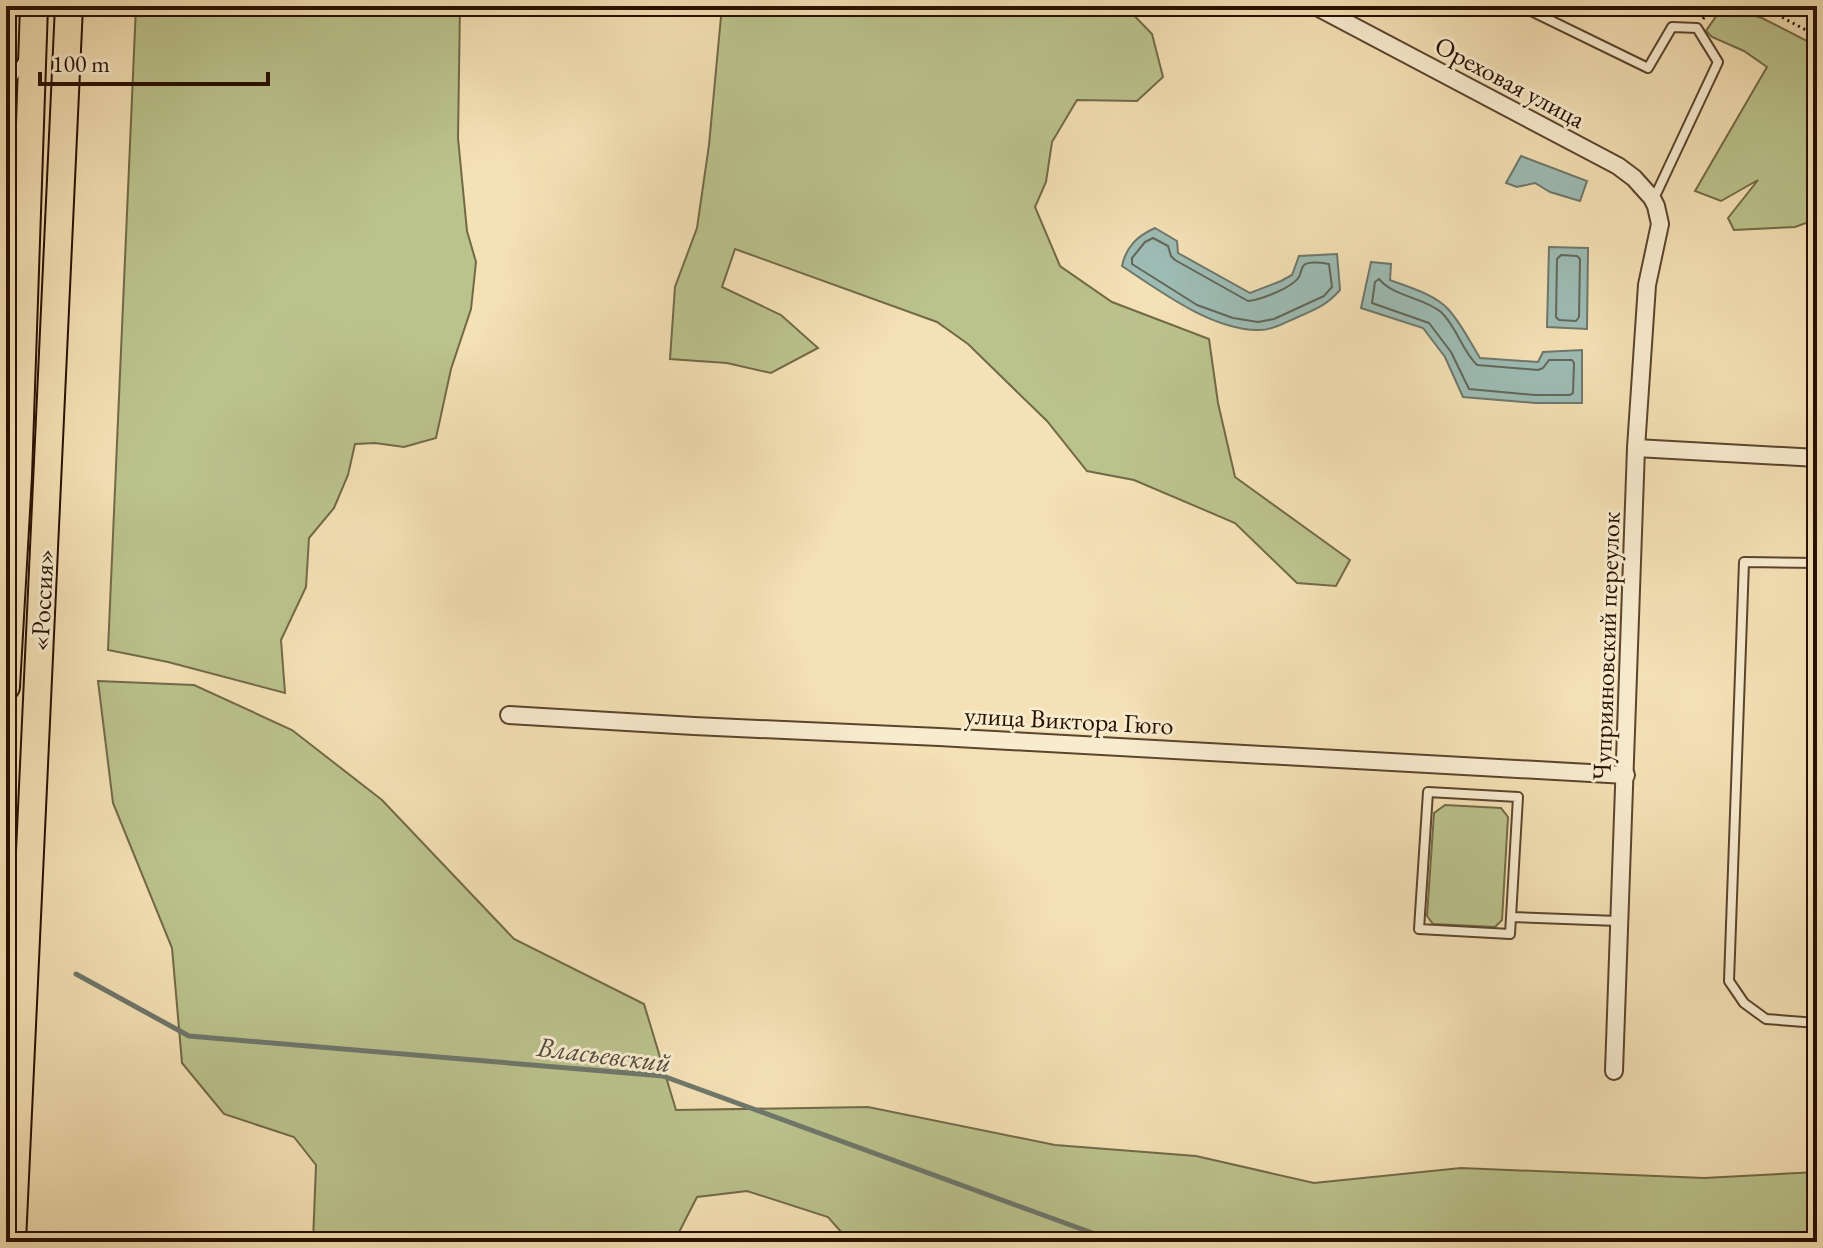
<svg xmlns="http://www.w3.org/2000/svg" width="1823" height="1248" viewBox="0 0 1823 1248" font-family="'EB Garamond',serif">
<rect width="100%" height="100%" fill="#f4e1b5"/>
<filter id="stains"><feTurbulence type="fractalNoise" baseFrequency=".0025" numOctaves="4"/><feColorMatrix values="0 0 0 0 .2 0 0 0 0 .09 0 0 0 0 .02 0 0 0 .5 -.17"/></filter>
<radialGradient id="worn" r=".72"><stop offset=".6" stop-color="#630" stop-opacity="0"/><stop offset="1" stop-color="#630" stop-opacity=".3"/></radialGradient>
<!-- green -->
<g fill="#bbc38d" stroke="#726a46" stroke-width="2">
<path d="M136 6H460L458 138 467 231 476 262 471 309 451 369 436 438 404 447 375 443 355 444 348 475 334 508 309 538 306 587 281 640 285 693 168 662 108 650Z"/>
<path d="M722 6H1125L1152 34 1163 77 1137 101 1077 100 1052 142 1046 182 1035 207 1060 266 1112 302 1209 339 1218 403 1235 477 1350 560 1336 586 1297 583 1235 523 1134 480 1087 471 1047 421 968 344 937 322 735 249 722 287 781 315 818 348 771 373 727 363 670 359 675 287 697 228 709 145Z"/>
<path d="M1734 10 1762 18 1817 46V221L1814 220 1795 227 1734 230 1728 218 1758 180 1721 201 1695 191 1767 67 1744 51 1712 37 1706 31 1719 12Z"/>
<path d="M98 681 194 685 292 730 382 800 514 939 644 1004 676 1110 868 1107 1055 1145 1196 1156 1314 1183 1461 1168 1704 1178 1817 1172V1242H850L828 1217 747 1191 697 1197 674 1242H313L316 1165 294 1137 224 1114 182 1063 172 948 113 803Z"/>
<path d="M1445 805 1501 808 1508 817 1502 920 1495 927 1433 924 1427 916 1434 813Z"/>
</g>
<!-- water -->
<g fill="#9dbcb4" stroke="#6e776c" stroke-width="2">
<path d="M1521 156 1587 181 1580 201 1550 192 1535 183 1517 187 1506 183Z"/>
<path d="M1155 228 1177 241 1178 253 1250 293 1281 281 1292 275 1299 256 1337 254 1340 290C1327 305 1316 309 1298 317 1286 322 1271 331 1257 330 1210 329 1160 291 1122 266 1126 247 1137 236 1155 228Z"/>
<path d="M1549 247 1588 248 1587 329 1547 327Z"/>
<path d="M1371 262 1391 264 1390 280C1408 287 1434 294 1448 309 1461 323 1470 342 1480 358L1538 362 1543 352 1582 350V403H1535L1463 397 1445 357 1423 328 1361 308Z"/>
</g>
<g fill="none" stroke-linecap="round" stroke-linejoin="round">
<!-- shore -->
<g stroke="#62665a" stroke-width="2">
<path d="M1153 238 1168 246 1171 256 1175 260 1248 301C1260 300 1292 288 1299 277 1301 274 1301 268 1304 265 1309 261 1323 263 1329 264L1332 287 1324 296 1274 319 1258 322 1233 318 1197 305 1132 264V258L1145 242Z"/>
<path d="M1561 255 1577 256 1580 259 1579 317 1576 321 1559 320 1556 317 1557 259Z"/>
<path d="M1379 279C1394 297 1423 297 1441 312 1457 327 1462 351 1477 365L1538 370 1543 368 1549 360H1572L1574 363 1573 393 1570 395H1535L1469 389 1451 352 1429 323 1372 303 1375 282Z"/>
</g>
<!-- stream -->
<path stroke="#6e776c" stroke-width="5" d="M76 974 189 1036 663 1076 1117 1242"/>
<defs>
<g id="service">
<path d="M1521 6 1648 68 1672 27 1697 28 1718 62 1657 192 1652 198"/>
<path d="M6 90 24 59"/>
<path d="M6 241 16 262"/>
<path d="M1817 563 1744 562 1729 981 1744 1003 1766 1019 1817 1023"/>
<path d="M1511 917 1510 934 1419 929 1428 792 1518 797 1511 917 1618 921"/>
</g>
<g id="minor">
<path d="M1315 6 1618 166 1634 178 1652 198 1656 206 1660 224 1647 285 1636 448 1614 1071"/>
<path d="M1636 448 1817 458"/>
<path d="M509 715 694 726 939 737 1626 775"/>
</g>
<g id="trunk">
<path d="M6 687 18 476 34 6"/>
<path d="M12 1242 69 6"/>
</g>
</defs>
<!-- service casing -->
<use href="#service" stroke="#5b442d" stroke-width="12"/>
<!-- minor casing -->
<use href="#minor" stroke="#5b442d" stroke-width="20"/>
<!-- trunk casing -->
<use href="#trunk" stroke="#281000" stroke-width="30"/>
<!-- path -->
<g stroke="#281000" stroke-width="3" stroke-dasharray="2 4" stroke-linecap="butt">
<path d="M1761 6 1817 36"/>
<path d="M1703 19 1707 13 1719 6"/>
</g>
<!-- service -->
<use href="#service" stroke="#f8eccf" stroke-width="8"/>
<!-- minor -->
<use href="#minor" stroke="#f8eccf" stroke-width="16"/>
<!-- trunk -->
<use href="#trunk" stroke="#f4e1b5" stroke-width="26"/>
</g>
<g text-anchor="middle" stroke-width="6" stroke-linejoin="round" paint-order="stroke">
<!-- street labels -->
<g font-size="26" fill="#281000" stroke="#f8eccf">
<text transform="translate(1510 82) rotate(28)" y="9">Ореховая улица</text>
<text transform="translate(42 600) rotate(-87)" y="9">«Россия»</text>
<text transform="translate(1606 646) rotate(-88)" y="9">Чуприяновский переулок</text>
<text transform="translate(1069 720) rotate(3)" y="9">улица Виктора Гюго</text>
</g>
<!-- water labels -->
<g font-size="28" font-style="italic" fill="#514c3f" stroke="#f8eccf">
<text transform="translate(604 1054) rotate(7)" y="10">Власьевский</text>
</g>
</g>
<!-- margin -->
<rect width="1823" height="1248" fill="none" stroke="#f4e1b5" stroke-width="32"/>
<rect x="8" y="8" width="1807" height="1232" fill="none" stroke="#281000" stroke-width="4"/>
<rect x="16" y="16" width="1791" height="1216" fill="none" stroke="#281000" stroke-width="2"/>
<!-- scale -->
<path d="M40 72v12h228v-12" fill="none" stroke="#281000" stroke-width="4"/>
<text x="52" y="72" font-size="24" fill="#281000" stroke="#f8eccf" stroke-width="6" paint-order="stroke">100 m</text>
<rect width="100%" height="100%" filter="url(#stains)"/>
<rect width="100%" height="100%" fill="url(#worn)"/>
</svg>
